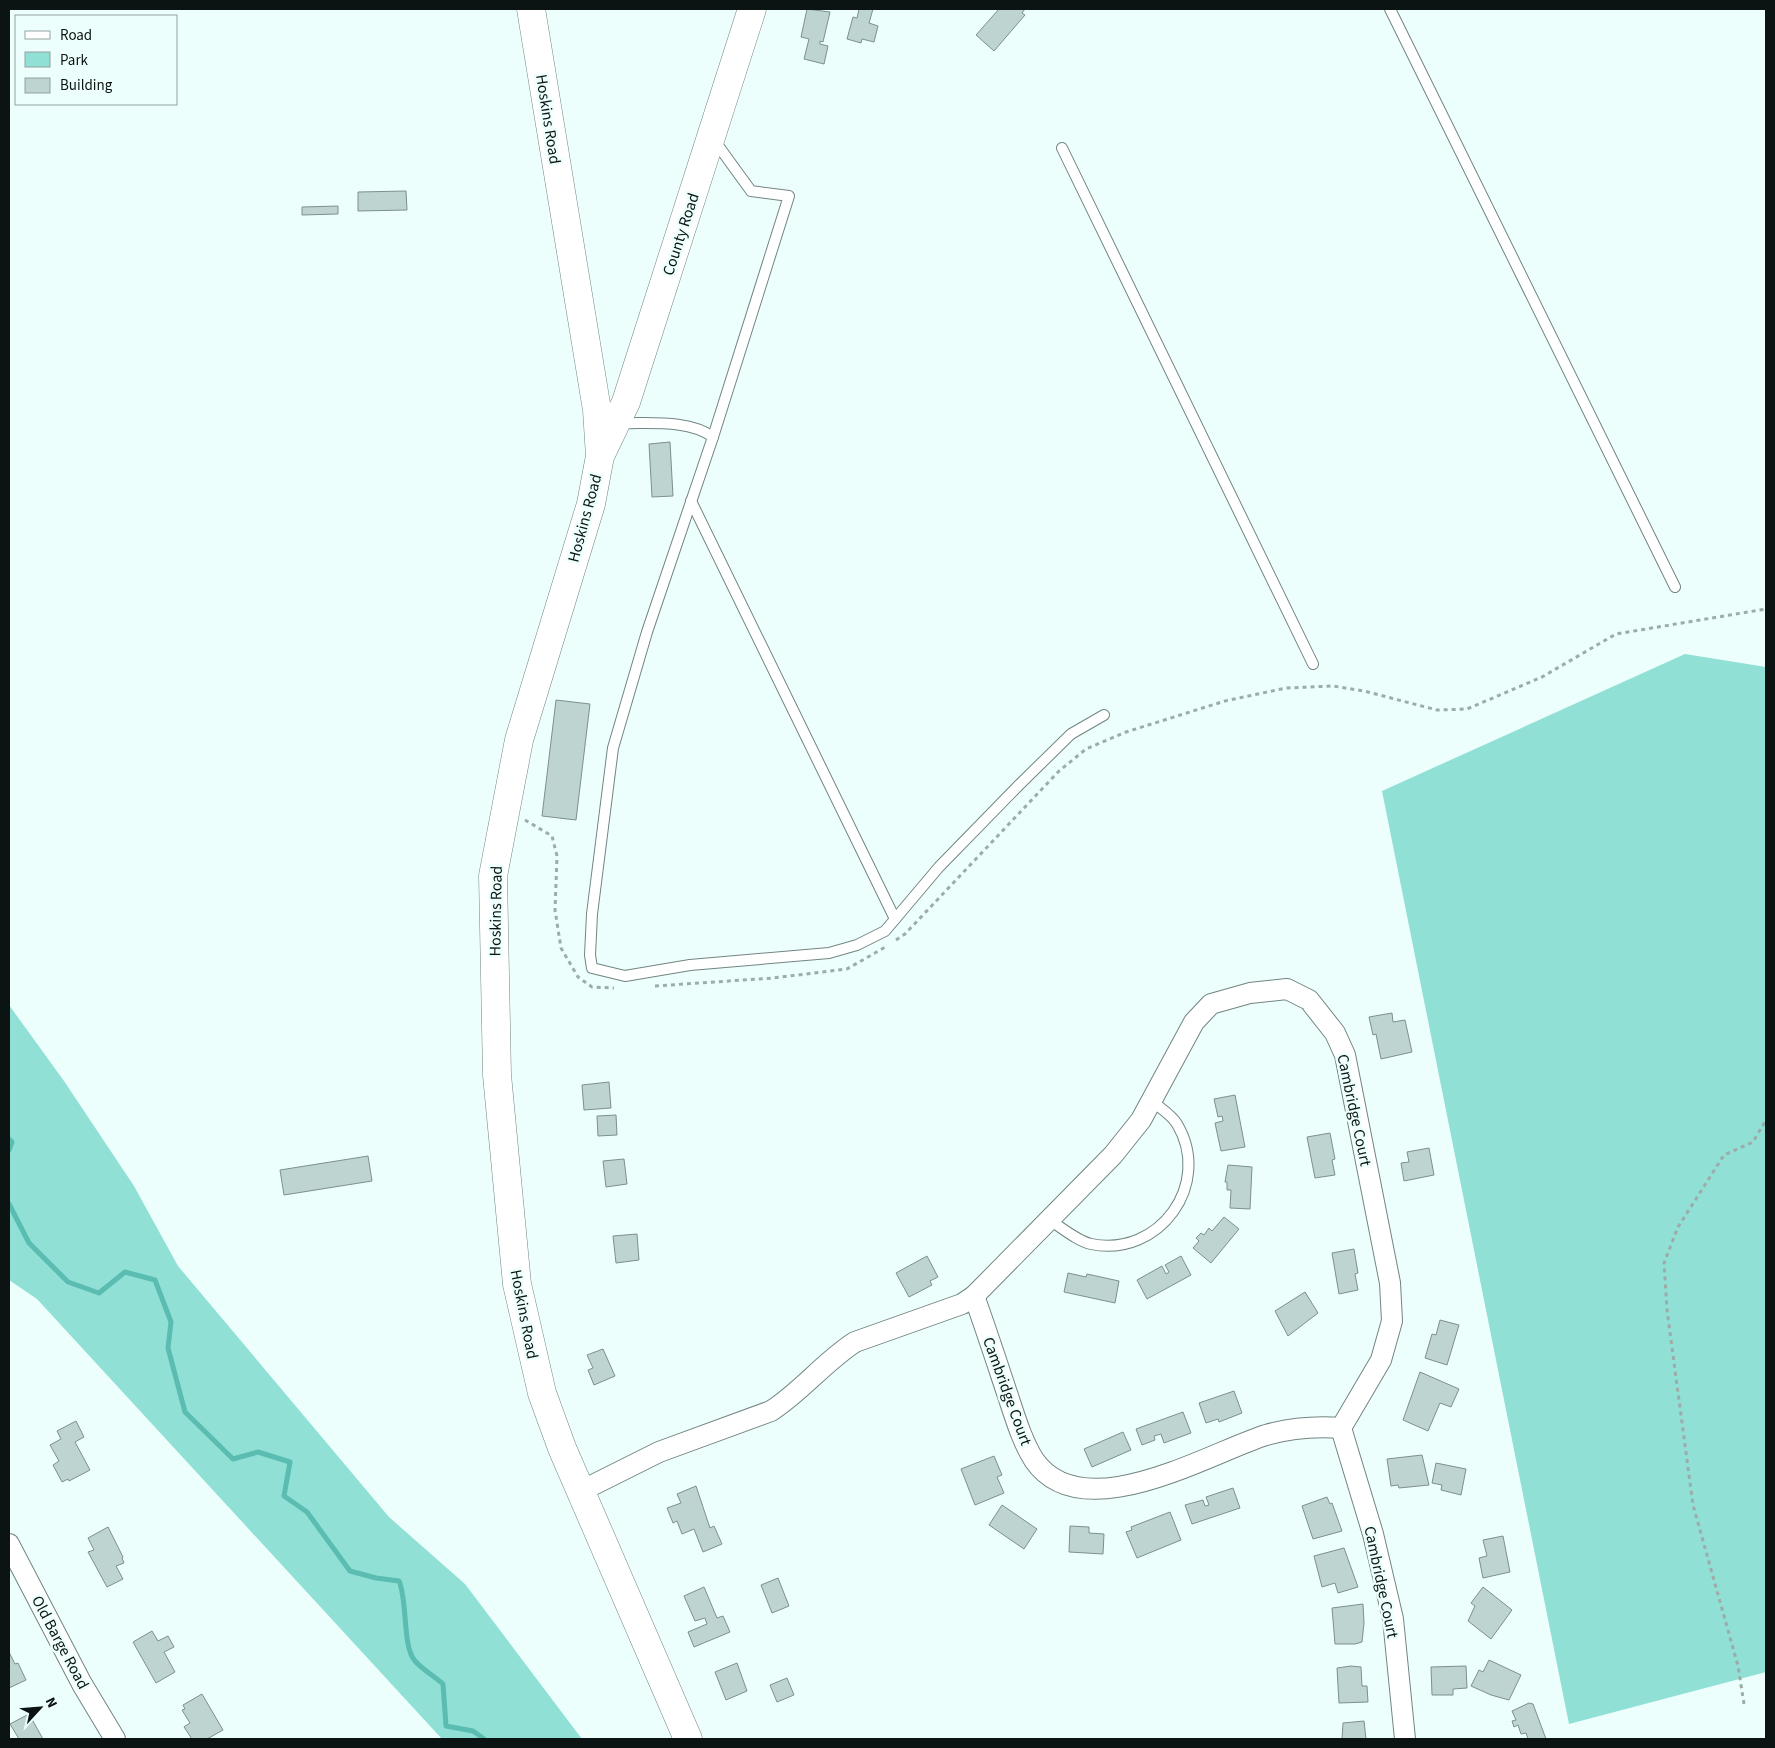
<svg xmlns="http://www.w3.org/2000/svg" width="1775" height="1748" viewBox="0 0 1775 1748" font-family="'Source Sans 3',sans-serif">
<rect width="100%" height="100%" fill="#edfffc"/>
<!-- green -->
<g fill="#90e0d6">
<path d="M1685 654 1766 667V1672L1569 1724 1382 791Z"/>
<path d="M9 1005 64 1081 134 1186 178 1266 389 1517 465 1584 582 1739H442L37 1299 9 1280Z"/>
</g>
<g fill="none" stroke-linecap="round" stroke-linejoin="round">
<!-- stream -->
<g stroke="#5bbcb1" stroke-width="5">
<path d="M9 1139 12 1142 9 1150"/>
<path d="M9 1204 29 1243 68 1282 99 1293 125 1272 155 1280 171 1322 168 1348 185 1412 233 1459 258 1452 290 1462 284 1496 307 1512 350 1571 376 1578 399 1581C408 1602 402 1646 415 1661 423 1670 434 1676 443 1684L446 1726 473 1731 484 1739"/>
</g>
</g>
<!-- building -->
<g fill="#bed4d0" stroke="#7c908d">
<path d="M807 9 830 12 823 42 820 41V44L828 46 824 64 804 59 809 39 801 37Z"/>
<path d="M859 9H873L869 23 878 26 874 42 862 39 861 43 847 39 853 17 857 18Z"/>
<path d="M999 9H1025L1022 13 1025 15 994 51 976 35Z"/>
<path d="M406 191 407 210 358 211V192Z"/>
<path d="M338 206V214L302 215V207Z"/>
<path d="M670 442 673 496 652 497 649 444Z"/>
<path d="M556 700 590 704 576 820 542 816Z"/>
<path d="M1392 1013 1393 1022 1405 1020 1412 1052 1381 1059 1376 1034 1373 1035 1369 1017Z"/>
<path d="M609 1082 611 1108 584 1110 582 1085Z"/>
<path d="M1235 1095 1245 1147 1221 1151 1215 1123 1223 1121 1222 1116 1218 1117 1214 1099Z"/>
<path d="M616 1115 617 1135 598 1136 597 1116Z"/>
<path d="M1330 1133 1335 1159 1332 1160 1335 1175 1315 1178 1307 1137Z"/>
<path d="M1429 1148 1434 1175 1404 1181 1401 1163 1409 1162 1407 1152Z"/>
<path d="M368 1156 372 1181 284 1195 280 1170Z"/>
<path d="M624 1159 627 1184 606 1187 603 1161Z"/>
<path d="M1228 1165 1252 1167 1250 1209 1230 1208 1231 1190H1227V1182H1225Z"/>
<path d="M1224 1217 1239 1229 1211 1263 1193 1248 1199 1241 1196 1238 1201 1233 1204 1235 1209 1228 1212 1231Z"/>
<path d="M637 1234 639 1260 616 1263 613 1236Z"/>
<path d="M1354 1249 1358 1273 1355 1274 1358 1290 1339 1294 1332 1253Z"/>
<path d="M927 1256 938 1277 930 1281 932 1285 909 1297 896 1273Z"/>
<path d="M1181 1256 1191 1275 1147 1299 1137 1280 1162 1266 1166 1274 1169 1272 1165 1265Z"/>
<path d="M1068 1273 1086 1277 1087 1274 1119 1281 1115 1303 1064 1292Z"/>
<path d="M1305 1292 1318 1313 1288 1336 1275 1311Z"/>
<path d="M1440 1320 1459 1325 1447 1365 1425 1358 1432 1334 1436 1335Z"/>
<path d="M603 1349 615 1376 594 1385 588 1370 593 1368 587 1355Z"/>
<path d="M1420 1372 1459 1389 1451 1407 1440 1403 1428 1431 1403 1420Z"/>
<path d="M1234 1391 1242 1413 1219 1422 1218 1419 1206 1423 1199 1403Z"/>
<path d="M1183 1412 1191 1433 1164 1443 1161 1434 1154 1436 1155 1440 1142 1445 1136 1429Z"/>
<path d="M76 1421 84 1437 75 1442 90 1470 69 1481 68 1479 62 1482 53 1465 59 1461 50 1445 61 1439 57 1431Z"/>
<path d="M1123 1432 1131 1450 1092 1467 1084 1449Z"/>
<path d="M1422 1455 1429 1485 1399 1488 1398 1485 1391 1486 1387 1459Z"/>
<path d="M994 1456 1002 1475 997 1477 1004 1493 975 1505 961 1469Z"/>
<path d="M1436 1463 1466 1469 1461 1495 1441 1490 1442 1485 1432 1483Z"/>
<path d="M696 1486 710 1528 714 1526 722 1544 703 1552 694 1529 682 1534 677 1521 673 1523 667 1508 681 1503 677 1494Z"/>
<path d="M1233 1488 1240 1508 1192 1524 1185 1505 1203 1500 1205 1506 1209 1505 1206 1497Z"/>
<path d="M1327 1497 1330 1504 1332 1503 1342 1531 1313 1539 1302 1506Z"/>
<path d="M1002 1505 1037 1529 1024 1549 989 1525Z"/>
<path d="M1170 1512 1181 1540 1137 1558 1126 1532 1132 1530 1131 1527Z"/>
<path d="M1070 1526 1089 1527V1533L1104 1534 1103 1554 1069 1552Z"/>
<path d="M108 1527 123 1557 122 1558 124 1563 116 1566 123 1579 107 1587 88 1552 94 1550 88 1538Z"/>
<path d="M1503 1536 1510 1572 1483 1578 1479 1558 1487 1556 1483 1540Z"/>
<path d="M1344 1548 1358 1587 1338 1593 1335 1583 1322 1587 1314 1556Z"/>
<path d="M778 1578 789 1606 772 1613 761 1585Z"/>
<path d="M704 1587 717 1618 723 1616 730 1632 694 1647 688 1632 707 1624 705 1618 695 1621 684 1596Z"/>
<path d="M1483 1587 1512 1610 1491 1639 1468 1621 1475 1606 1471 1603Z"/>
<path d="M1363 1604 1364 1623 1362 1642 1355 1644H1335L1332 1608Z"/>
<path d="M152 1631 158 1641 168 1636 174 1647 164 1652 175 1672 156 1683 133 1642Z"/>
<path d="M9 1652 15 1664 18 1663 26 1680 9 1688Z"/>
<path d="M1489 1660 1521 1675 1509 1700 1491 1695 1471 1686 1479 1670 1483 1672Z"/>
<path d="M737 1663 747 1691 726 1700 715 1672Z"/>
<path d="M1351 1666 1361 1667 1362 1686H1367L1368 1702 1339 1703 1337 1668Z"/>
<path d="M1466 1666 1467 1688 1453 1689V1695H1432L1431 1667Z"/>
<path d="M787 1678 794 1695 777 1702 770 1685Z"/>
<path d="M202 1694 223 1730 207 1739H192L184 1727 190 1723 182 1710 185 1709 183 1705Z"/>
<path d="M1529 1703 1533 1704 1546 1739H1528L1526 1733 1521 1734 1518 1725 1514 1727 1512 1721 1516 1720 1512 1711Z"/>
<path d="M29 1714 43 1739H44H19L10 1724Z"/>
<path d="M1364 1721 1366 1739H1342L1343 1723Z"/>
</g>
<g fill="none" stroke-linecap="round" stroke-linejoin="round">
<defs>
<g id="lane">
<path d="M1390 9 1675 587"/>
<path d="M714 140 751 191 789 196 713 437 647 632 613 748 592 914 590 955 592 968 625 976 690 965 829 953 857 945 885 931 939 867 1019 785 1071 734 1104 715"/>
<path d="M1062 148 1313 664"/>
<path d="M619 423C649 424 688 419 713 437"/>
<path d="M691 501 895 919"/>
<path d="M1048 1219C1061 1227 1077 1241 1091 1244 1159 1258 1213 1184 1177 1124 1172 1115 1160 1108 1152 1101"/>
</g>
<g id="street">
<path d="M974 1296 1113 1155 1141 1120 1194 1022 1211 1004 1250 993 1287 989 1309 1000 1335 1033 1345 1055 1390 1283 1392 1321 1381 1360 1341 1428 1373 1534 1393 1619 1405 1739"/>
<path d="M581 1491 659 1452 771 1411C802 1391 824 1362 855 1342L962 1304 974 1296C986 1329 997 1363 1008 1396 1015 1417 1022 1441 1034 1460 1082 1530 1209 1453 1266 1435 1291 1428 1315 1426 1341 1428"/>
<path d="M9 1544 82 1684 115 1739"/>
</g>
<g id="secondary">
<path d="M531 9 597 410 600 456 591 504 519 740 493 876 497 1075 517 1284 542 1393 562 1448 688 1739"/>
<path d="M601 454 626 402 752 9"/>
</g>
</defs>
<!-- lane casing -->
<use href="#lane" stroke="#718582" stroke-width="12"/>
<!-- street casing -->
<use href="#street" stroke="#718582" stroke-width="22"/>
<!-- secondary casing -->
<use href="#secondary" stroke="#718582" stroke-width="29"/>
<!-- path -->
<g stroke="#9daba9" stroke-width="3" stroke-dasharray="4 4" stroke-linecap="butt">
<path d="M525 820 552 836 557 856 555 910 561 948 578 977 592 987 614 988"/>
<path d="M896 940 905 934 1059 771 1086 749 1126 732 1225 701 1286 688 1333 686 1364 691 1437 710 1467 709 1542 677 1616 634 1766 609"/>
<path d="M655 986 773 978 847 969 887 946"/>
<path d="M1744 1704 1738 1666 1693 1505 1667 1310 1664 1263 1678 1227 1724 1155 1753 1142 1766 1120"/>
</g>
<!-- lane -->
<use href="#lane" stroke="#fff" stroke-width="10"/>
<!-- street -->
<use href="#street" stroke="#fff" stroke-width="20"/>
<!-- secondary -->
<use href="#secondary" stroke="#fff" stroke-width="28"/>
</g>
<g text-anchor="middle" stroke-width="5" stroke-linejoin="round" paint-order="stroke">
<!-- street labels -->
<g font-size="16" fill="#0c1413" stroke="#edfffc">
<text transform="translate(549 119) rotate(81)" y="6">Hoskins Road</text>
<text transform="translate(680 234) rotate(-72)" y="6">County Road</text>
<text transform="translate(584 518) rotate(-75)" y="6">Hoskins Road</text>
<text transform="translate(495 911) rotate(-89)" y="6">Hoskins Road</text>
<text transform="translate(1355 1110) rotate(78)" y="6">Cambridge Court</text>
<text transform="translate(525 1314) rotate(79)" y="6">Hoskins Road</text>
<text transform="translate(1008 1391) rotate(70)" y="6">Cambridge Court</text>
<text transform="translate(1382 1582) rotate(78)" y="6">Cambridge Court</text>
<text transform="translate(61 1642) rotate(62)" y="6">Old Barge Road</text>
</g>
</g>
<!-- border -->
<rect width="1775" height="1748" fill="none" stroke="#0c1413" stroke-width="20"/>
<!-- legend -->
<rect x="15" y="15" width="162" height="90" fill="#edfffc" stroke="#93a19f"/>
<rect x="25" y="31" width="25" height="8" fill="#ffffff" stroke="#93a19f"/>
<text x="60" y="40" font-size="15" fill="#0c1413">Road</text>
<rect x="25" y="52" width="25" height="15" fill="#90e0d6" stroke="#93a19f"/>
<text x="60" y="65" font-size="15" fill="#0c1413">Park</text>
<rect x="25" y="78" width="25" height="15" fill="#bed4d0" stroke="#93a19f"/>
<text x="60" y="90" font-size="15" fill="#0c1413">Building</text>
<!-- north arrow -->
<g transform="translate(40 1708) rotate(64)" stroke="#edfffc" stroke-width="4" paint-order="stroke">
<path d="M0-4L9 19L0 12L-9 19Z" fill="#0c1413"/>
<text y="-8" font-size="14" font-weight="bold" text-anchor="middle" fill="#0c1413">N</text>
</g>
</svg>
